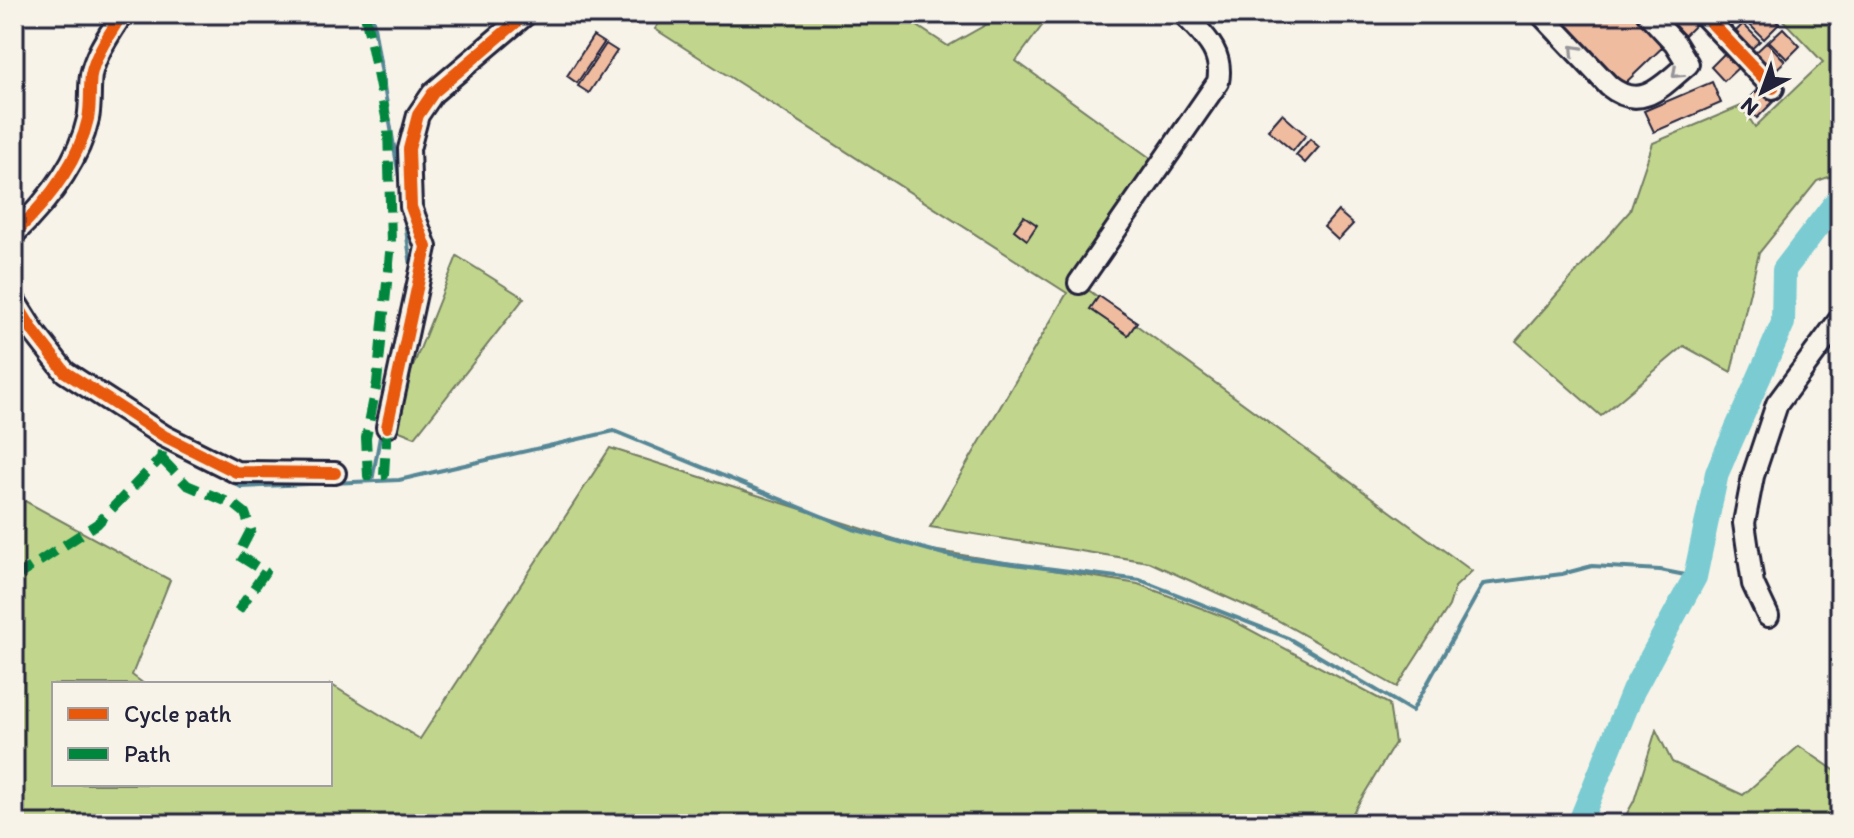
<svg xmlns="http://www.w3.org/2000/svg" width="1854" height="838" viewBox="0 0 1854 838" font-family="Itim,sans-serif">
<rect width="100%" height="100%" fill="#f7f3e8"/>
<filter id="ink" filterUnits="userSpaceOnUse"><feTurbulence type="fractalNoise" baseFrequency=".0125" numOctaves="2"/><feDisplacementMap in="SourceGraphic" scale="16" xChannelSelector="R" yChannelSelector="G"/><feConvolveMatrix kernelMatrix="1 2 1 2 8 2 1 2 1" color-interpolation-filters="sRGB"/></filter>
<g filter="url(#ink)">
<!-- green -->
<g fill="#c1d68c" stroke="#727c64" stroke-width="2">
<path d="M665 14H825L833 19 837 14H899L948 46 1005 14 1047 19 1016 61 1160 165 1083 286 1472 571 1455 587 1449 606 1397 687 1277 620 1149 562 930 527 1067 293 655 29Z"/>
<path d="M1777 14H1840V173L1817 181 1759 253 1731 372 1684 346 1601 416 1516 341 1630 211 1653 143 1741 106 1755 127 1823 62Z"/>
<path d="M457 256 524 298 415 437 389 427Z"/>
<path d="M610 448 926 549 1138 584 1230 619 1389 704 1395 743 1346 824H14V495L170 580 132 675 144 684H54V784H330V684L420 739Z"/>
<path d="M1656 730 1672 762 1743 795 1799 746 1840 774V824H1621L1634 801Z"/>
</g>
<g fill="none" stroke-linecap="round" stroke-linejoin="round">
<!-- stream -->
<g stroke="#578796" stroke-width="4">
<path d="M372 14 401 189"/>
<path d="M404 214 411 266 405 296"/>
<path d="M58 379 62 383 87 398"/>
<path d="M222 476 241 487 399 480 614 431 853 529 951 556 1140 580 1288 638 1412 711 1483 584 1562 574 1592 566 1660 570 1695 577"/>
<path d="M372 481 381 431"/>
</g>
<!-- river -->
<path stroke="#7acbd2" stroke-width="24" d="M1579 824 1633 691 1695 577 1717 473 1783 323 1784 270 1840 197"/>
</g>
<!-- building -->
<g fill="#efbca0" stroke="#22223b" stroke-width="2">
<path d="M1548 14H1639L1667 43 1619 89Z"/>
<path d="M1673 14H1694L1700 20 1683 37 1667 20Z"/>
<path d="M1752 14H1769L1779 24 1764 39 1745 20Z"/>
<path d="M1743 24 1760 41 1746 54 1730 37Z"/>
<path d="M1783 28 1800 46 1787 59 1769 41Z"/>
<path d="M593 36 604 43 577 83 567 76Z"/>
<path d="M1767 42 1785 61 1769 76 1751 57Z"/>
<path d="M606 44 617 51 589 93 578 86Z"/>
<path d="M1727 51 1741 65 1724 81 1711 67Z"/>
<path d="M1712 82 1721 103 1654 132 1644 111Z"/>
<path d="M1763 85 1776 99 1757 118 1744 104Z"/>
<path d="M1282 114 1306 135 1293 151 1268 130Z"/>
<path d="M1310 139 1319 147 1305 163 1296 155Z"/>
<path d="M1338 211 1353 224 1338 240 1324 227Z"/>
<path d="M1024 216 1037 225 1027 240 1014 230Z"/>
<path d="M1099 296 1137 322 1128 335 1090 309Z"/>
</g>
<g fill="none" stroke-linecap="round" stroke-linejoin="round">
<defs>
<g id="minor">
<path d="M1541 14 1609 86C1641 112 1662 86 1688 64L1675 43 1648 14"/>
<path d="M1703 14 1773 88"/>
<path d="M14 234C46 203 78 164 88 119 91 105 89 90 91 75 96 52 110 34 122 14"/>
<path d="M1079 283 1218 82C1224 51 1203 35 1184 14"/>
<path d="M14 300 34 332 65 372 164 436 236 472 335 473"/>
<path d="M387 427 426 247 411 207 409 149 418 115 433 93 526 14"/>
<path d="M1768 616 1753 584 1744 523 1753 476 1777 404 1840 319"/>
</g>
</defs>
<!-- minor casing -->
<use href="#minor" stroke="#22223b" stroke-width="26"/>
<!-- minor -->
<use href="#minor" stroke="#f7f3e8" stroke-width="20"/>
<!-- quiet -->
<g stroke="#00873e" stroke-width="10" stroke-dasharray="20 10" stroke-linecap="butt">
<path d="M365 14 388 127 391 243 377 383 366 438 368 476 384 475 387 427"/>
<path d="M161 458 187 485 235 505 245 513 251 530 238 555 265 572 238 611"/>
<path d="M14 578 97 524 161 458 162 452"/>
</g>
<defs>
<g id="cycleway">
<path d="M1703 14 1773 88"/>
<path d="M14 234C46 203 78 164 88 119 91 105 89 90 91 75 96 52 110 34 122 14"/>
<path d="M14 300 34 332 65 372 164 436 236 472 335 473"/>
<path d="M387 427 426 247 411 207 409 149 418 115 433 93 526 14"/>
</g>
</defs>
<!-- cycleway casing -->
<use href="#cycleway" stroke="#f7f3e8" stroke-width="17"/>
<!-- cycleway -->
<use href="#cycleway" stroke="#e8590c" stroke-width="12"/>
</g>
<!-- one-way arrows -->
<defs><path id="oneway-chevron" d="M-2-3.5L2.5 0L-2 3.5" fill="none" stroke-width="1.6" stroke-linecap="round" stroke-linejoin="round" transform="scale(2)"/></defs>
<g stroke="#97959a">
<use href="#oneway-chevron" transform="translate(1575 50) rotate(-133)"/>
<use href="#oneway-chevron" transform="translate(1677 73) rotate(138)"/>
</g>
</g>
<!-- margin -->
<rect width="1854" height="838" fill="none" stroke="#f7f3e8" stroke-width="48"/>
<rect x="24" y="24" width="1806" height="790" fill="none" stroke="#22223b" stroke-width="3" filter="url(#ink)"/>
<!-- legend -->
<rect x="52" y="682" width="280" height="104" fill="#f7f3e8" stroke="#a29fa3" stroke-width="2"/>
<rect x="68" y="708" width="40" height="12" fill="#e8590c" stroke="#a29fa3" stroke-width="2"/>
<text x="124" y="722" font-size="24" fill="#22223b">Cycle path</text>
<rect x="68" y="748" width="40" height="12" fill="#00873e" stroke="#a29fa3" stroke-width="2"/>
<text x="124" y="762" font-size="24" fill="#22223b">Path</text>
<!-- north arrow -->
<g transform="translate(1762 92) rotate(221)" stroke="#f7f3e8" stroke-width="6" paint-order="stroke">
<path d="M0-6L14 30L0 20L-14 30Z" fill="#22223b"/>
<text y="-12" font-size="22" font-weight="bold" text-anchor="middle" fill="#22223b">N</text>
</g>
</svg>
